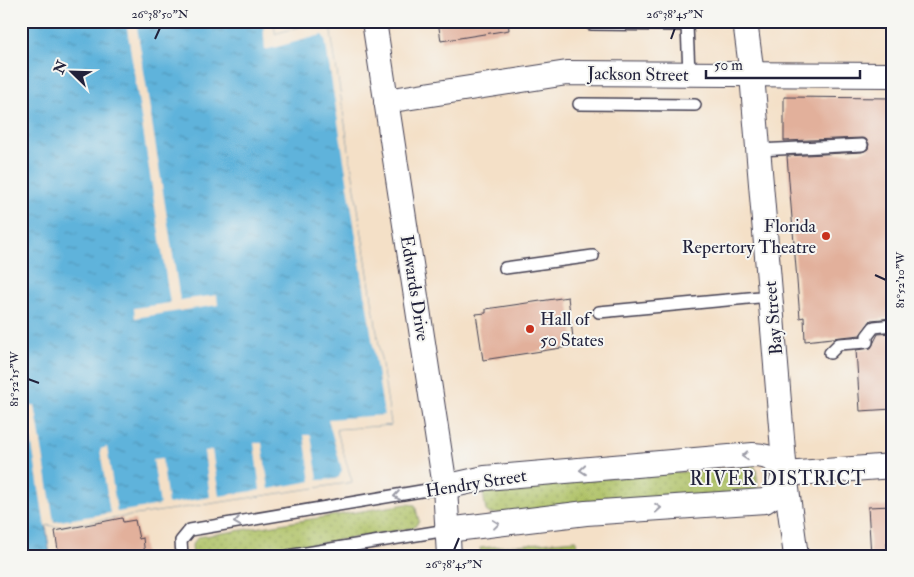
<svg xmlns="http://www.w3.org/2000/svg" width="914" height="577" viewBox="0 0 914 577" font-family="'IM FELL Double Pica',serif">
<defs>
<pattern id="green-dots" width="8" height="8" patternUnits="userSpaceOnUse" patternTransform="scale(1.25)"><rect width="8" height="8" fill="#aec165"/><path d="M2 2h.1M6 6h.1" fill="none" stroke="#8d9c54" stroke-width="1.8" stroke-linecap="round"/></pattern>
<pattern id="water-ripples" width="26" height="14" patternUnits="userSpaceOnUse" patternTransform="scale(1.25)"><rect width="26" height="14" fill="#5fb3db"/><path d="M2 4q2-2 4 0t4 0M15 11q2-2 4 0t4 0" fill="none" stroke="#4e91b3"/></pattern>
</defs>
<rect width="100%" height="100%" fill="#f6f6f2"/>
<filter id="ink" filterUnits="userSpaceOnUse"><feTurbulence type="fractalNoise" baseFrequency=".02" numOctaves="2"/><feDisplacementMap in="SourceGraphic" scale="10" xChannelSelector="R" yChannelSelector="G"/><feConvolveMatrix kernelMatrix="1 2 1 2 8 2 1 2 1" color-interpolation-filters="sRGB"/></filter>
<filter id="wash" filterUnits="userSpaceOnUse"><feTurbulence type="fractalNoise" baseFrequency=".0096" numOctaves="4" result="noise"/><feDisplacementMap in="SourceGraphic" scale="20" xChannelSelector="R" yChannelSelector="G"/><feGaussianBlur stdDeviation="1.12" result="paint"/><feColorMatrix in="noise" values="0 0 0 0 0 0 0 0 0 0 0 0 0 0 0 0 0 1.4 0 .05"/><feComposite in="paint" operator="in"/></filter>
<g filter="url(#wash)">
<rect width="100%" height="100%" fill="#f4e0c7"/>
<!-- green -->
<g fill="url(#green-dots)" stroke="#687250">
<path d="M754 466 756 469 758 486 754 492 490 514 486 511 483 493 484 488Z"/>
<path d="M407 504 415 505 419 521 414 528 241 556H193L192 545 198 537Z"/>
<path d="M576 540 578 556H481L480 548Z"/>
</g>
<!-- water -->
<path fill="url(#water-ripples)" stroke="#406a8b" d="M21 21H274L275 34 321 21H329L391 425 336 429 352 482 55 527 50 525 46 526 50 556H21Z"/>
<!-- pier -->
<g fill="#f4e0c7">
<path d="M126 21H136L180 300 217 295 218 305 135 318 134 308 170 303Z"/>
<path d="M263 21H274L275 34 321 21H329L391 425 336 429 352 482 55 527 50 525 45 526 26 407 35 405 54 522 110 513 100 449 107 447 117 512 160 505 153 459 162 458 168 504 210 497 204 451 212 450 219 496 260 490 254 443H262L269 489 311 481 304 435H311L318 480 335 479 339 477 342 470 328 419 384 415 325 39 322 35 265 50Z"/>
</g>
<g id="blocks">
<!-- building -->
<g fill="#e2b09b">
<path d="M438 21H508L509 30 441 41Z"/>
<path d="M784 97 893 98V318L871 320 860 335 805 341 804 317 800 318 787 156 862 152 868 149 869 144 866 139 862 138 784 141Z"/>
<path d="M568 297 574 346 483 360 476 314 486 313V309Z"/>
<path d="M893 333V409L860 411 856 350 871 348 878 334Z"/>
<path d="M893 506V543H887V556H871L868 507Z"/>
<path d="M122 518 123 522 135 520 139 539 143 538 145 556H59L55 531Z"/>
</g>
</g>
</g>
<g filter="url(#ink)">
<use href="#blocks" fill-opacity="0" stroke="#423e50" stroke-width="1"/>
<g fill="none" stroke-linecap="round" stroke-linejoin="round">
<defs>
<g id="service">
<path d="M591 21V24L687 25 686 21"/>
<path d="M687 25 689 74"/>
<path d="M579 104 695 105"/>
<path d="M758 150 862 145"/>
<path d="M505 268 593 256"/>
<path d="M599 312 771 296"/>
<path d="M830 353 839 344 867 342V336L874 327 893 325"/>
<path d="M182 556 181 541 190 530 445 487"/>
<path d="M288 556 447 530"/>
</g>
<g id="minor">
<path d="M374 21 445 487 449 556"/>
<path d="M745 21 752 75 785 474 796 556"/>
<path d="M386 101 567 73 893 75"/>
<path d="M785 474 893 466"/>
<path d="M445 487 485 478 753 455C772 456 774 459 785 474"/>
<path d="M447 530 586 513 765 501C777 495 780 486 785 474"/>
</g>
</defs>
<!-- service casing -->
<use href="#service" stroke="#423e50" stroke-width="14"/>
<!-- minor casing -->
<use href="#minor" stroke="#423e50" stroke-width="26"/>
<!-- service -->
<use href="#service" stroke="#fff" stroke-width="11"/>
<!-- minor -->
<use href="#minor" stroke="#fff" stroke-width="24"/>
</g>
<!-- one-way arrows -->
<defs><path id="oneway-chevron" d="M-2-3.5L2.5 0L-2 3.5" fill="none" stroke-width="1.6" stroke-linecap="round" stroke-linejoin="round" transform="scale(1.25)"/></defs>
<g stroke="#9c9ca7">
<use href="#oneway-chevron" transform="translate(745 456) rotate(175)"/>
<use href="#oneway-chevron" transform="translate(583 470) rotate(175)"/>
<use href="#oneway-chevron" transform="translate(397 496) rotate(171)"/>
<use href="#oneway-chevron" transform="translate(658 508) rotate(-4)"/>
<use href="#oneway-chevron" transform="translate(237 522) rotate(171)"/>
<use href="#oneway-chevron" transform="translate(496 524) rotate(-7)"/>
</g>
</g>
<!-- ticks -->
<path fill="none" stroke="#22223b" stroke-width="2" d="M155 39 160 28M671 39 675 28M875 275 886 280M28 379 39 383M454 550 459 538"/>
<!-- markers -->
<g fill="#c8321e" stroke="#f6f6f2" stroke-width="2">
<circle cx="826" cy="236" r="5"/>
<circle cx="530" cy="329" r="5"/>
</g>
<g text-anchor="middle" stroke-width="4" stroke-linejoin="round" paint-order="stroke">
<!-- street labels -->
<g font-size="18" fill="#22223b" stroke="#f6f6f2">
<text transform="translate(638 74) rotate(1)" y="6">Jackson Street</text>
<text transform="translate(415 288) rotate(81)" y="6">Edwards Drive</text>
<text transform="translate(773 318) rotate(-95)" y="6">Bay Street</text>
<text transform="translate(476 483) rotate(-9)" y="6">Hendry Street</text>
</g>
<!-- poi labels -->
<g font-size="18" fill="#22223b" stroke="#f6f6f2" text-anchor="end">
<text x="816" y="232">Florida<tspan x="816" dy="21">Repertory Theatre</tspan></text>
<text x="540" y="325" text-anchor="start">Hall of<tspan x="540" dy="21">50 States</tspan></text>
</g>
<!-- neighbourhood labels -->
<g font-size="19" letter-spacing="1" fill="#22223b" stroke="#f6f6f2">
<text x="778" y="485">RIVER DISTRICT</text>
</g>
</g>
<!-- margin -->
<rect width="914" height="577" fill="none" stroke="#f6f6f2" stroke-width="55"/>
<!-- north arrow -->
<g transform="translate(72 72) rotate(293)" stroke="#f6f6f2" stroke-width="4" paint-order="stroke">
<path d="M0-4L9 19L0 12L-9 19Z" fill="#22223b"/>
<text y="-8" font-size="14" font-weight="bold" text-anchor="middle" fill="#22223b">N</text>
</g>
<!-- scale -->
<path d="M706 70v8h154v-8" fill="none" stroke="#22223b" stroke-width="2.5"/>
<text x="714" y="70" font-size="15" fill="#22223b" stroke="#f6f6f2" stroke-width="4" paint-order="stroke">50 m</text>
<rect x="28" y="28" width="858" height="522" fill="none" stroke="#22223b" stroke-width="2"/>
<g font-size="12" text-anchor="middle" fill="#22223b">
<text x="160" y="18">26°38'50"N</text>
<text x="675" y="18">26°38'45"N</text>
<text transform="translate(900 280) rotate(-90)" y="4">81°52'10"W</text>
<text transform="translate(14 379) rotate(-90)" y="4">81°52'15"W</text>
<text x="454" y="568">26°38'45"N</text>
</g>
</svg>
